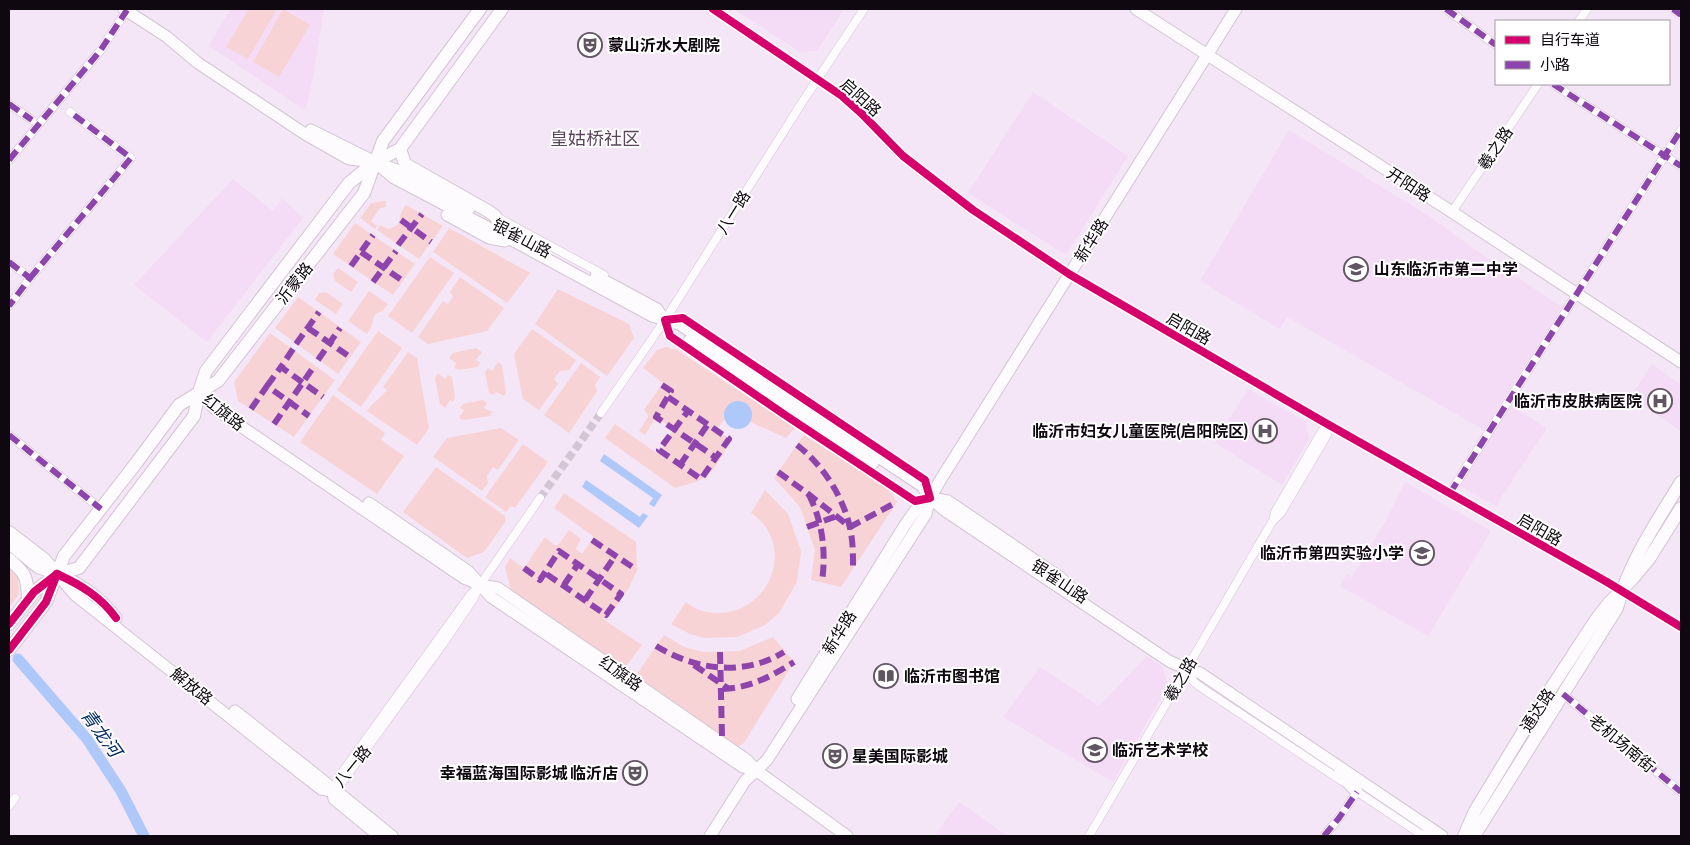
<svg xmlns="http://www.w3.org/2000/svg" width="1690" height="845" viewBox="0 0 1690 845" font-family="'Asap Condensed','Noto Sans SC',sans-serif">
<rect width="100%" height="100%" fill="#f5e6f7"/>
<!-- built -->
<g fill="#f4dbf6">
<path d="M230 9H324L312 82 307 104 304 110 209 46Z"/>
<path d="M734 9H844L817 51 800 52Z"/>
<path d="M1033 92 1128 156 1066 255 968 193Z"/>
<path d="M1289 130 1429 216 1474 249 1562 307 1484 430 1287 317 1280 329 1200 281Z"/>
<path d="M233 179 273 211 282 198 303 218 207 342 134 285Z"/>
<path d="M1652 364 1681 385V431L1631 397Z"/>
<path d="M1248 389 1306 422 1309 439 1282 485 1215 443Z"/>
<path d="M1510 405 1547 428 1500 499 1497 507 1458 485Z"/>
<path d="M1405 482 1491 531 1428 636 1340 586 1347 574 1352 577 1386 521Z"/>
<path d="M1147 656 1162 666 1168 686 1113 782 1003 717 1040 667 1099 706Z"/>
<path d="M959 802 1006 835 1005 836H935Z"/>
</g>
<!-- green -->
<g fill="#f7d3d5">
<path d="M249 9H277L248 59 226 47Z"/>
<path d="M283 9 310 25 279 77 253 62Z"/>
<path d="M386 201V207L380 208 371 221 377 226 375 229 360 218 371 203Z"/>
<path d="M406 205 443 226 419 259 377 230 380 225 388 229C401 225 398 224 401 213 402 210 404 207 406 205Z"/>
<path d="M355 223 415 264 393 295 333 254Z"/>
<path d="M449 228 530 273 507 303 433 252Z"/>
<path d="M430 257 454 273 412 333 388 316Z"/>
<path d="M338 268 358 282 351 292 335 281 333 274Z"/>
<path d="M460 277 504 308 487 331 428 344 418 337 443 301 448 304 453 297 450 292Z"/>
<path d="M558 289 629 324 634 338 607 376 535 324Z"/>
<path d="M369 291 388 304 383 311 377 313 374 316 371 328 367 334 348 321Z"/>
<path d="M326 292 343 304 336 314 315 300 319 293Z"/>
<path d="M298 297 361 342 338 374 275 328Z"/>
<path d="M532 329 576 360 569 370 560 371 554 379 558 384 539 410 523 399 514 354Z"/>
<path d="M378 331 402 348 361 407 337 390Z"/>
<path d="M270 333 335 380 294 437 238 401 234 382Z"/>
<path d="M666 347 677 350 795 428 786 438 750 422 752 417 741 401C730 401 722 408 724 420L716 430 729 439C729 447 713 472 706 477 698 482 685 485 675 488L605 438 615 424 658 454 674 429 656 417 645 435 639 431 648 417 647 413 644 410 663 383 643 368 657 350Z"/>
<path d="M476 348 482 352 476 360 480 363 478 367 458 370 454 367 456 363 449 358 453 353Z"/>
<path d="M408 352 417 358 429 428 417 445 367 411C373 402 381 398 387 390L383 387Z"/>
<path d="M498 362 502 365 506 393 504 396 496 392 493 395 489 393 485 372 488 368 492 371Z"/>
<path d="M581 363 600 377 595 385 597 391 569 433 544 415Z"/>
<path d="M438 373 445 379 448 375 452 377 455 398 453 402 450 400 445 408 440 404 435 378Z"/>
<path d="M333 395 385 433 381 440 404 456 377 494 300 442Z"/>
<path d="M483 400 487 403 484 408 492 412 490 416 463 420 459 418 464 410 460 408 463 404Z"/>
<path d="M501 428 519 440 498 470 493 467 487 476 488 483 482 491 433 457 447 438Z"/>
<path d="M804 435 888 489 897 502 841 587 811 580 815 550 800 507 774 478Z"/>
<path d="M523 444 548 462 515 508 511 506 506 512 485 497Z"/>
<path d="M436 467 505 516V522L484 552 467 558 403 512Z"/>
<path d="M765 490 788 514 801 551 797 582 779 613 765 625 737 637 705 638 690 634 671 624 686 602C695 610 706 613 718 613 771 613 797 544 751 513Z"/>
<path d="M564 493 636 542 637 570 629 588 615 608 612 606 603 619 642 645 625 668 511 590 505 567 510 558 524 568 545 537 554 545H558L569 530 581 539 576 549 582 554 594 537 554 508Z"/>
<path d="M9 568 18 576 19 594 9 608Z"/>
<path d="M664 635 684 647 703 652 740 651 773 637 794 662 744 743 737 747 636 675Z"/>
</g>
<!-- water -->
<g fill="#aec8f9">
<circle cx="738" cy="415" r="14"/>
<path d="M604 454 662 495 654 507 649 504 653 498 600 461Z"/>
<path d="M586 480 640 517 643 513 648 516 639 528 582 487Z"/>
</g>
<g fill="none" stroke-linecap="round" stroke-linejoin="round">
<!-- river -->
<path stroke="#aec8f9" stroke-width="11" d="M18 659 87 739 121 791 144 836"/>
<!-- street-tunnel -->
<path stroke="#d3c5d4" stroke-width="8" stroke-dasharray="8 4" stroke-linecap="butt" d="M540 498 601 413"/>
<defs>
<g id="street">
<path d="M713 9 842 96 861 113 903 156 973 210 1069 274 1322 421 1607 582 1681 627"/>
<path d="M1446 9 1496 45"/>
<path d="M1673 9 1681 15"/>
<path d="M1579 21 1587 9"/>
<path d="M1553 84 1681 166"/>
<path d="M9 104 32 120"/>
<path d="M9 160 100 51 127 10"/>
<path d="M1452 212 1538 84"/>
<path d="M497 217 604 275"/>
<path d="M9 262 30 278 9 306"/>
<path d="M30 278 131 158 70 112"/>
<path d="M664 318 670 336 785 415 915 501 928 498"/>
<path d="M671 319 683 318 925 480 928 492"/>
<path d="M601 413 665 320 801 104 864 9"/>
<path d="M9 435 101 509"/>
<path d="M1450 493 1681 130"/>
<path d="M1274 517 1275 512 1322 431 1328 424"/>
<path d="M1186 669 1194 682 1199 686 1342 781"/>
<path d="M1563 694 1681 792"/>
<path d="M335 789 343 781 443 644 474 598 478 589"/>
<path d="M1353 789 1419 833 1428 836"/>
<path d="M333 791 338 778 470 595 480 585 540 498"/>
<path d="M9 806 15 798"/>
<path d="M1089 836 1272 522 1281 513 1327 435 1328 424"/>
<path d="M1324 836 1339 818 1357 792"/>
</g>
<g id="secondary">
<path d="M124 9 167 37 198 63 305 134 349 159 375 162 394 178 523 246 652 316 679 324 922 486 930 498 944 510 1169 661 1186 669 1200 673 1442 836"/>
<path d="M1136 9 1452 212 1681 362"/>
<path d="M311 130 375 162 399 171 469 209"/>
<path d="M447 215 489 238 505 241"/>
<path d="M596 276 657 309 665 321"/>
<path d="M689 341 873 463"/>
<path d="M199 392 214 408 464 578 480 585 498 588 747 760 757 771 847 836"/>
<path d="M931 498 948 501 1061 578 1073 590"/>
<path d="M369 503 468 571 491 597 743 767 757 771"/>
<path d="M57 574 75 595 299 772 321 789 339 793 392 836"/>
<path d="M61 575C83 586 102 598 116 618"/>
<path d="M797 699 905 525 917 508 930 498"/>
<path d="M235 711 325 782 333 791 334 799 379 836"/>
<path d="M1339 774 1357 792"/>
<path d="M710 836 745 781 767 760 926 514 930 498 941 479 1236 9"/>
</g>
<g id="primary">
<path d="M400 149 405 164 488 211 495 216 500 225"/>
<path d="M9 532 44 559 57 574"/>
<path d="M9 543 38 567 55 573"/>
<path d="M9 559C26 574 27 576 28 598"/>
<path d="M9 624 34 592 57 574 79 568 194 416 199 392 206 371 349 183 375 162 400 149 502 9"/>
<path d="M9 650 46 602 64 556 137 462 179 405 218 381 364 193 383 141 480 9"/>
<path d="M1464 836 1475 811 1529 722 1595 621 1608 604 1634 577 1649 559 1681 508"/>
<path d="M1474 836 1617 608C1629 562 1656 523 1681 482"/>
</g>
</defs>
<!-- street casing -->
<use href="#street" stroke="#d1c5d2" stroke-width="9"/>
<!-- secondary casing -->
<use href="#secondary" stroke="#d1c5d2" stroke-width="13"/>
<!-- primary casing -->
<use href="#primary" stroke="#d1c5d2" stroke-width="14"/>
<!-- street -->
<use href="#street" stroke="#fefbfe" stroke-width="8"/>
<!-- secondary -->
<use href="#secondary" stroke="#fefbfe" stroke-width="11"/>
<!-- primary -->
<use href="#primary" stroke="#fefbfe" stroke-width="12"/>
<!-- quiet -->
<g stroke="#8e44ad" stroke-width="6" stroke-dasharray="12 6" stroke-linecap="butt">
<path d="M1446 9 1496 45"/>
<path d="M1673 9 1681 15"/>
<path d="M1553 84 1681 166"/>
<path d="M9 104 32 120"/>
<path d="M9 160 100 51 127 10"/>
<path d="M401 220 431 242"/>
<path d="M398 245 422 214"/>
<path d="M361 252 403 281"/>
<path d="M9 262 30 278 9 306"/>
<path d="M351 266 373 235"/>
<path d="M30 278 131 158 70 112"/>
<path d="M373 282 396 251"/>
<path d="M308 328 350 357"/>
<path d="M296 344 319 312"/>
<path d="M293 349 281 367 323 397"/>
<path d="M318 360 340 328"/>
<path d="M662 385 671 391 656 417 715 457"/>
<path d="M267 386 281 367"/>
<path d="M668 397 729 439 701 479 659 450 688 411"/>
<path d="M251 409 267 386 309 416"/>
<path d="M274 424 315 365"/>
<path d="M9 435 101 509"/>
<path d="M797 445C824 466 845 499 851 533 853 544 853 556 853 568"/>
<path d="M680 465 708 424"/>
<path d="M778 472 807 493 850 527 897 502"/>
<path d="M1450 493 1681 130"/>
<path d="M809 495C823 523 826 552 822 582"/>
<path d="M807 527 837 516"/>
<path d="M592 540 637 570"/>
<path d="M524 568 540 580 559 551 621 594 606 615 545 573"/>
<path d="M564 585 578 564"/>
<path d="M585 600 615 556"/>
<path d="M656 646C696 670 743 677 784 652"/>
<path d="M720 652 722 736"/>
<path d="M694 665 729 689"/>
<path d="M723 689C750 688 772 676 794 662"/>
<path d="M1563 694 1681 792"/>
<path d="M1324 836 1339 818 1357 792"/>
</g>
<defs>
<g id="cycleway">
<path d="M713 9 842 96 861 113 903 156 973 210 1069 274 1322 421 1607 582 1681 627"/>
<path d="M683 318 925 480 930 498 915 501 785 415 670 336 665 320Z"/>
<path d="M57 574C81 585 101 597 116 618"/>
<path d="M9 624 34 592 57 574"/>
<path d="M9 650 46 602 57 574"/>
</g>
</defs>
<!-- cycleway casing -->
<use href="#cycleway" stroke="#fff" stroke-width="11"/>
<!-- cycleway -->
<use href="#cycleway" stroke="#d6006c" stroke-width="8"/>
</g>
<!-- icons -->
<defs>
<symbol id="theatre-ring" viewBox="-11 -11 22 22"><circle r="9.5" fill="#fff" stroke="#605662" stroke-width="1.5"/><path d="M-5-5.5Q0-4 5-5.5V0Q5 5 0 6Q-5 5-5 0ZM-3.3-2.5H-1v1.5H-3.3ZM1-2.5H3.3v1.5H1ZM-2.8 1Q0 5.5 2.8 1Z" fill="#605662"/></symbol>
<symbol id="school-ring" viewBox="-11 -11 22 22"><circle r="9.5" fill="#fff" stroke="#605662" stroke-width="1.5"/><path d="M0-5L7-2L0 1L-7-2ZM-4 1L0 2.5L4 1V4Q0 6-4 4Z" fill="#605662"/></symbol>
<symbol id="hospital-ring" viewBox="-11 -11 22 22"><circle r="9.5" fill="#fff" stroke="#605662" stroke-width="1.5"/><path d="M-5-5h3v3.5h4V-5h3V5h-3V1.5h-4V5h-3Z" fill="#605662"/></symbol>
<symbol id="library-ring" viewBox="-11 -11 22 22"><circle r="9.5" fill="#fff" stroke="#605662" stroke-width="1.5"/><path d="M-6-4Q-3-5.5-.7-3.5V5Q-3 3-6 4ZM6-4Q3-5.5 .7-3.5V5Q3 3 6 4Z" fill="#605662"/></symbol>
</defs>
<g fill-rule="evenodd">
<use href="#theatre-ring" x="576" y="31" width="28" height="28"/>
<use href="#school-ring" x="1342" y="255" width="28" height="28"/>
<use href="#hospital-ring" x="1646" y="387" width="28" height="28"/>
<use href="#hospital-ring" x="1251" y="417" width="28" height="28"/>
<use href="#school-ring" x="1408" y="539" width="28" height="28"/>
<use href="#library-ring" x="872" y="662" width="28" height="28"/>
<use href="#school-ring" x="1081" y="736" width="28" height="28"/>
<use href="#theatre-ring" x="821" y="742" width="28" height="28"/>
<use href="#theatre-ring" x="621" y="759" width="28" height="28"/>
</g>
<g text-anchor="middle" stroke-width="4" stroke-linejoin="round" paint-order="stroke">
<!-- poi labels -->
<g font-size="16" font-weight="bold" fill="#100811" stroke="#fff" text-anchor="start">
<text x="608" y="51">蒙山沂水大剧院</text>
<text x="1374" y="275">山东临沂市第二中学</text>
<text x="1642" y="407" text-anchor="end">临沂市皮肤病医院</text>
<text x="1248" y="437" text-anchor="end">临沂市妇女儿童医院(启阳院区)</text>
<text x="1404" y="559" text-anchor="end">临沂市第四实验小学</text>
<text x="904" y="682">临沂市图书馆</text>
<text x="1112" y="756">临沂艺术学校</text>
<text x="852" y="762">星美国际影城</text>
<text x="618" y="779" text-anchor="end">幸福蓝海国际影城 临沂店</text>
</g>
<!-- street labels -->
<g font-size="16" fill="#100811" stroke="#fff">
<text transform="translate(861 97) rotate(42)" y="6">启阳路</text>
<text transform="translate(1495 148) rotate(-56)" y="6">羲之路</text>
<text transform="translate(1409 184) rotate(33)" y="6">开阳路</text>
<text transform="translate(733 212) rotate(-58)" y="6">八一路</text>
<text transform="translate(522 238) rotate(28)" y="6">银雀山路</text>
<text transform="translate(1091 240) rotate(-58)" y="6">新华路</text>
<text transform="translate(294 283) rotate(-52)" y="6">沂蒙路</text>
<text transform="translate(1189 328) rotate(30)" y="6">启阳路</text>
<text transform="translate(224 412) rotate(38)" y="6">红旗路</text>
<text transform="translate(1540 529) rotate(30)" y="6">启阳路</text>
<text transform="translate(1060 581) rotate(34)" y="6">银雀山路</text>
<text transform="translate(839 632) rotate(-58)" y="6">新华路</text>
<text transform="translate(621 673) rotate(35)" y="6">红旗路</text>
<text transform="translate(1180 679) rotate(-60)" y="6">羲之路</text>
<text transform="translate(192 686) rotate(39)" y="6">解放路</text>
<text transform="translate(1537 710) rotate(-57)" y="6">通达路</text>
<text transform="translate(1622 743) rotate(40)" y="6">老机场南街</text>
<text transform="translate(352 766) rotate(-51)" y="6">八一路</text>
</g>
<!-- neighbourhood labels -->
<g font-size="18" fill="#5b455d" stroke="#fff">
<text x="595" y="145">皇姑桥社区</text>
</g>
<!-- water labels -->
<g font-size="18" font-style="italic" fill="#042c62" stroke="#fff">
<text transform="translate(101 733) rotate(54)" y="6">青龙河</text>
</g>
</g>
<!-- border -->
<rect width="1690" height="845" fill="none" stroke="#100811" stroke-width="20"/>
<!-- legend -->
<rect x="1495" y="20" width="175" height="65" fill="#ffffff" stroke="#9f9ca0"/>
<rect x="1505" y="36" width="25" height="8" fill="#d6006c" stroke="#9f9ca0"/>
<text x="1540" y="45" font-size="15" fill="#100811">自行车道</text>
<rect x="1505" y="61" width="25" height="8" fill="#8e44ad" stroke="#9f9ca0"/>
<text x="1540" y="70" font-size="15" fill="#100811">小路</text>
</svg>
